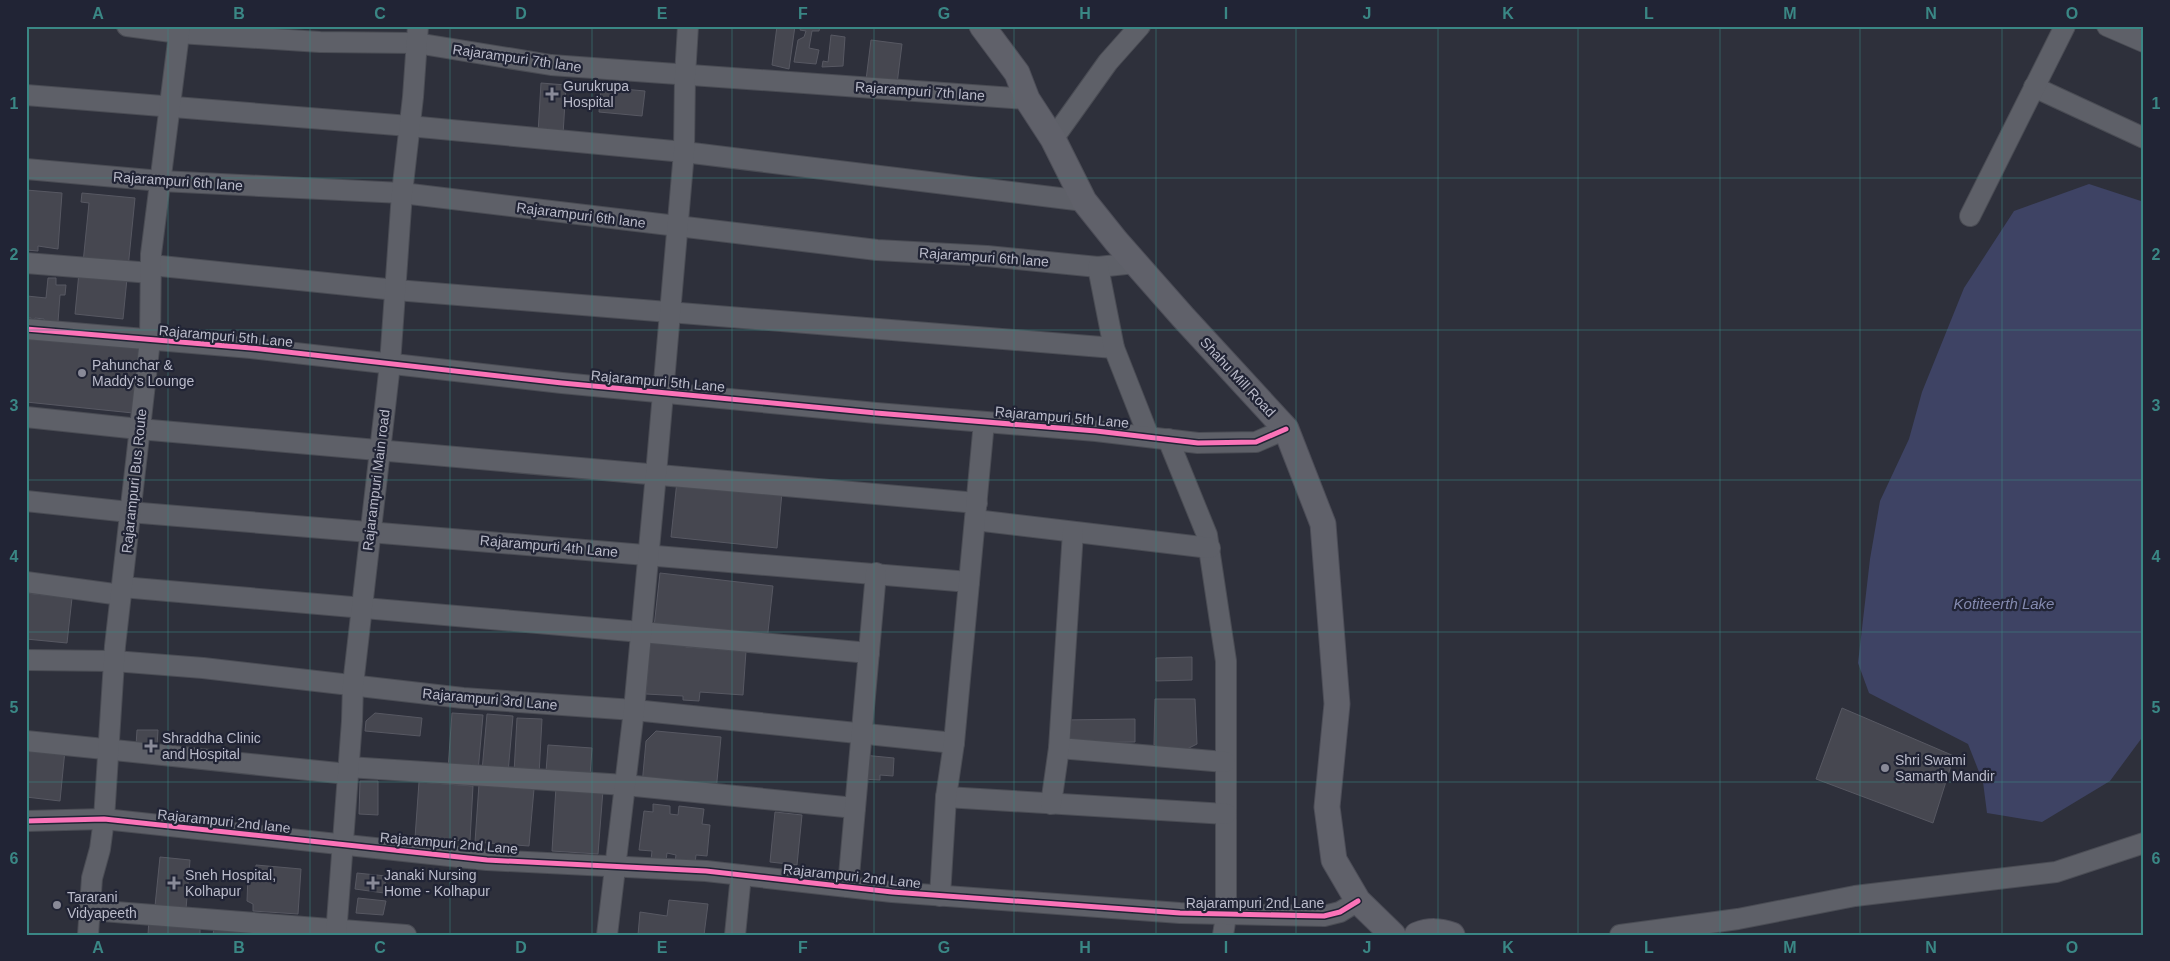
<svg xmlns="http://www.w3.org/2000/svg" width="2170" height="961" viewBox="0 0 2170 961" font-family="Helvetica,sans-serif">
<rect width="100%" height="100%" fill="#2e303b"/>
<!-- water -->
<path fill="#3e4364" d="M2089 184 2144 202V735L2110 781 2042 822 1987 813 1983 782 1968 744 1869 693 1858 663 1870 559 1880 501 1909 439 1922 392 1964 288 2014 211Z"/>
<!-- building -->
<g fill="#464750" stroke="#575862">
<path d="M777 26H795L789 69 772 65Z"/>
<path d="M801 26H820L819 31H812L809 48 819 50 816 64 794 62 798 40 804 37 806 31 800 30Z"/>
<path d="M831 35 845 37 843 66 822 67 823 61 828 62Z"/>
<path d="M871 40 902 44 897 84 866 80Z"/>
<path d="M541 83 566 85 563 135 538 133Z"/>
<path d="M601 87 645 91 642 116 599 112Z"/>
<path d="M26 190 62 193 58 249 38 246V251L26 250Z"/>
<path d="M82 193 135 198 123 319 75 314 80 262 83 263 89 203 81 202Z"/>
<path d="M48 278H56V285H66L65 295H60L58 322H44V319L35 318 34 322 31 321V318H26L27 296 46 298Z"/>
<path d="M26 334 142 344 133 413 26 402Z"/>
<path d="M677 481 782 492 777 548 671 537Z"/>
<path d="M660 573 773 586 767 641 654 627Z"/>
<path d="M26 593 72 598 67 643 26 639Z"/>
<path d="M650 640 679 642 686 647 746 651 743 695 700 692 699 701 683 700V696L646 694Z"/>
<path d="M1192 657V680L1156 681V658Z"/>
<path d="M1155 699H1195L1197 744 1187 749 1164 748 1154 745Z"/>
<path d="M1842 708 1954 756 1933 823 1816 779Z"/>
<path d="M375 713 422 718 420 736 365 731 366 721Z"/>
<path d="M452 713 483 715 478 772 448 769Z"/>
<path d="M487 714 513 716 508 773 482 771Z"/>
<path d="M517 718 542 719 539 775 514 773Z"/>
<path d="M1135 719V742L1063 743V720Z"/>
<path d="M137 730H158L157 747 136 746Z"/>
<path d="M656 731 721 737 716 792 642 785 646 741Z"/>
<path d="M548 745 592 748 590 776 546 772Z"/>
<path d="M26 746 65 750 60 801 26 797Z"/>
<path d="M863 755 894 758 893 776 880 775V780L861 779Z"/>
<path d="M360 781H378V815L359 814Z"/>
<path d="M419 782 473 786 470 841 415 838Z"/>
<path d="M479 784 534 789 529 846 475 842Z"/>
<path d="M556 787 603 790 598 854 552 851Z"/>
<path d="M653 804 670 806V814L678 815 679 806 704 809 702 824 710 825 707 856 696 855 695 864 675 862 676 855 667 853 666 861 651 860 652 851 639 850 644 811 653 812Z"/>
<path d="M775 812 802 815 797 865 770 862Z"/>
<path d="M160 857 190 860 186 909 155 906Z"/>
<path d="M256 865 301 869 298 914 253 911V904L247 901 248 876 255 875Z"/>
<path d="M357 873 386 876 384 893 355 889Z"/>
<path d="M358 898 386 901 383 915 356 913Z"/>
<path d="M669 900 708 904 704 935H638L640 912 667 916Z"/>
<path d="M149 918 200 921V935H148Z"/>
<path d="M214 928 239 930V935H213Z"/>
</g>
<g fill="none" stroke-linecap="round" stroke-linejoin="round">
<defs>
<g id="minor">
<path d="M127 26 179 33 320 42 416 43 551 65 1027 99"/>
<path d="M2107 26 2144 42"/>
<path d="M2034 87 2144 138"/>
<path d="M26 95 409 126 684 152 1084 201"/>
<path d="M1053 139 1108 62 1140 26"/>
<path d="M26 169 161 181 402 193 877 250 987 256 1098 267 1135 263"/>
<path d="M1970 216 2065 26"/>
<path d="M26 263 151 273"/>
<path d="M151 265 396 290 1114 348"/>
<path d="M1098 267 1114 348 1149 437"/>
<path d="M26 329 251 348 562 383 876 413 1096 431 1198 443 1256 442 1286 429"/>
<path d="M26 417 139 429 977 503"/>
<path d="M1168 439 1207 535 1226 661V916L1223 935"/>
<path d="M26 501 129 512 969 582"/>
<path d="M975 520 1210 548"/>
<path d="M26 582 121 595"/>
<path d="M122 587 641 632 869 653"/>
<path d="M26 660 114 661 203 668 463 698 634 710 954 743"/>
<path d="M26 741 348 774"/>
<path d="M1059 748 1225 762"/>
<path d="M348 767 625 785 855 808"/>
<path d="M946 797 1226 814"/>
<path d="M1051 804 1059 748 1073 532"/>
<path d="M26 821 104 819 487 860 706 871 892 892 1180 913 1324 916 1340 912 1358 901"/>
<path d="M848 887 876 573"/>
<path d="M940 896 946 797 954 743 984 422"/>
<path d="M90 910 406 935"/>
<path d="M88 935 92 878 100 849 104 819 115 646 150 340 151 254 180 26"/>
<path d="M336 935 352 721 353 685 390 364 402 193 413 97 418 26"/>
<path d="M607 935 634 710 656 474 684 152 685 76 688 26"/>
<path d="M735 935 741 875"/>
<path d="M1620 935 1738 919 1855 896 2056 872 2144 843"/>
</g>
<g id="major">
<path d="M982 26 1017 73 1027 99 1053 139 1084 201 1116 241 1183 317 1286 429 1323 524 1337 704 1327 807 1334 860 1358 901 1393 935"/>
<path d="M1417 935C1430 930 1440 931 1452 935"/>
</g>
</defs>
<!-- minor casing -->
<use href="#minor" stroke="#4a4c54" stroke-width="22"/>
<!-- major casing -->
<use href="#major" stroke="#4c4d57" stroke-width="27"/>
<!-- minor -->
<use href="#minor" stroke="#5e6068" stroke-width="20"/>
<!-- major -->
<use href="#major" stroke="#60616a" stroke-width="25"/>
<defs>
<g id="cycleway">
<path d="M26 329 251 348 562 383 876 413 1096 431 1198 443 1256 442 1286 429"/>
<path d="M26 821 104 819 487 860 706 871 892 892 1180 913 1324 916 1340 912 1358 901"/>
</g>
</defs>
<!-- cycleway casing -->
<use href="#cycleway" stroke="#212435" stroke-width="8"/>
<!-- cycleway -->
<use href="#cycleway" stroke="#fb73b8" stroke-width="5"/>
</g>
<!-- grid -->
<path fill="none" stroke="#3a8785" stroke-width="1" stroke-opacity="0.55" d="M168 26V935M310 26V935M450 26V935M592 26V935M732 26V935M874 26V935M1014 26V935M1156 26V935M1296 26V935M1438 26V935M1578 26V935M1720 26V935M1860 26V935M2002 26V935M26 178H2144M26 330H2144M26 480H2144M26 632H2144M26 782H2144"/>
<!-- markers -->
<g fill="#898a98" stroke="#212435" stroke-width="2">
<path d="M549.5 86.5h5v5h5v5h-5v5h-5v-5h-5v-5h5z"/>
<circle cx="82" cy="373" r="5"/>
<path d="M148.5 738.5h5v5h5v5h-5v5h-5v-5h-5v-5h5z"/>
<circle cx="1885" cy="768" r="5"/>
<path d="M171.5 875.5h5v5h5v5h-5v5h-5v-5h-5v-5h5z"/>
<path d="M370.5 875.5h5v5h5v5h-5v5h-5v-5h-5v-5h5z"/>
<circle cx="57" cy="905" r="5"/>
</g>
<g text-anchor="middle" stroke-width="4.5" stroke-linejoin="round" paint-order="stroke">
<!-- street labels -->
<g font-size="14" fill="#babbca" stroke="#212435">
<text transform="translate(517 58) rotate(8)" y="5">Rajarampuri 7th lane</text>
<text transform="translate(920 91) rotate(4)" y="5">Rajarampuri 7th lane</text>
<text transform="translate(178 181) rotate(4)" y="5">Rajarampuri 6th lane</text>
<text transform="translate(581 215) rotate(7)" y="5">Rajarampuri 6th lane</text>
<text transform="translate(984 257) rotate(4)" y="5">Rajarampuri 6th lane</text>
<text transform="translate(226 336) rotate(5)" y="5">Rajarampuri 5th Lane</text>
<text transform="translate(1238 377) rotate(47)" y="5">Shahu Mill Road</text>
<text transform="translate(658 381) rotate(5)" y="5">Rajarampuri 5th Lane</text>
<text transform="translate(1062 417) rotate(5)" y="5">Rajarampuri 5th Lane</text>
<text transform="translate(376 480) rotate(-83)" y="5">Rajarampuri Main road</text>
<text transform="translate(134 481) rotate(-84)" y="5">Rajarampuri Bus Route</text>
<text transform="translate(549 546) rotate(5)" y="5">Rajarampurti 4th Lane</text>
<text transform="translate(490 699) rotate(5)" y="5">Rajarampuri 3rd Lane</text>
<text transform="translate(224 821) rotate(6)" y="5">Rajarampuri 2nd lane</text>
<text transform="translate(449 843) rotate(5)" y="5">Rajarampuri 2nd Lane</text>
<text transform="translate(852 876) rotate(6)" y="5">Rajarampuri 2nd Lane</text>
<text x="1255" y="908">Rajarampuri 2nd Lane</text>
</g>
<!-- poi labels -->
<g font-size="14" fill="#babbca" stroke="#212435" text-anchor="start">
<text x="563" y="91">Gurukrupa<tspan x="563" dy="16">Hospital</tspan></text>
<text x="92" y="370">Pahunchar &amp;<tspan x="92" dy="16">Maddy's Lounge</tspan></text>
<text x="162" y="743">Shraddha Clinic<tspan x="162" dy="16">and Hospital</tspan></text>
<text x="1895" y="765">Shri Swami<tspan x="1895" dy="16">Samarth Mandir</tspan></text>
<text x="185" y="880">Sneh Hospital,<tspan x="185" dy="16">Kolhapur</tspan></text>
<text x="384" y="880">Janaki Nursing<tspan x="384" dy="16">Home - Kolhapur</tspan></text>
<text x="67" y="902">Tararani<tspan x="67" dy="16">Vidyapeeth</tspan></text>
</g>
<!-- water labels -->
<g font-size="15" font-style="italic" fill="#848aaf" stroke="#212435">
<text x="2004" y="609">Kotiteerth Lake</text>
</g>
</g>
<!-- border -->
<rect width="2170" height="961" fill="none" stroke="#212435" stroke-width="55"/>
<rect x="28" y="28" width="2114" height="906" fill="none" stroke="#3a8785" stroke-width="2"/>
<g font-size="16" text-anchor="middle" font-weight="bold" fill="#3a8785">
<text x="98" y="19">A</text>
<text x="239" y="19">B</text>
<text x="380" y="19">C</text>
<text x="521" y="19">D</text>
<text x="662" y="19">E</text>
<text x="803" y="19">F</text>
<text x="944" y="19">G</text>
<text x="1085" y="19">H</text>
<text x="1226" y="19">I</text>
<text x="1367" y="19">J</text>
<text x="1508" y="19">K</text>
<text x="1649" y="19">L</text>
<text x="1790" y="19">M</text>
<text x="1931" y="19">N</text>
<text x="2072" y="19">O</text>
<text x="14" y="109">1</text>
<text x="2156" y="109">1</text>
<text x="14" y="260">2</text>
<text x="2156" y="260">2</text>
<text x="14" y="411">3</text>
<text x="2156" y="411">3</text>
<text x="14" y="562">4</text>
<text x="2156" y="562">4</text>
<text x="14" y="713">5</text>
<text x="2156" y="713">5</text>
<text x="14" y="864">6</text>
<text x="2156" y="864">6</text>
<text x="98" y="953">A</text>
<text x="239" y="953">B</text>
<text x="380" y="953">C</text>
<text x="521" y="953">D</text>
<text x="662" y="953">E</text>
<text x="803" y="953">F</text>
<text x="944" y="953">G</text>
<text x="1085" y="953">H</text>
<text x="1226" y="953">I</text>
<text x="1367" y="953">J</text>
<text x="1508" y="953">K</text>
<text x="1649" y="953">L</text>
<text x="1790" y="953">M</text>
<text x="1931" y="953">N</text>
<text x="2072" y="953">O</text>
</g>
</svg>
